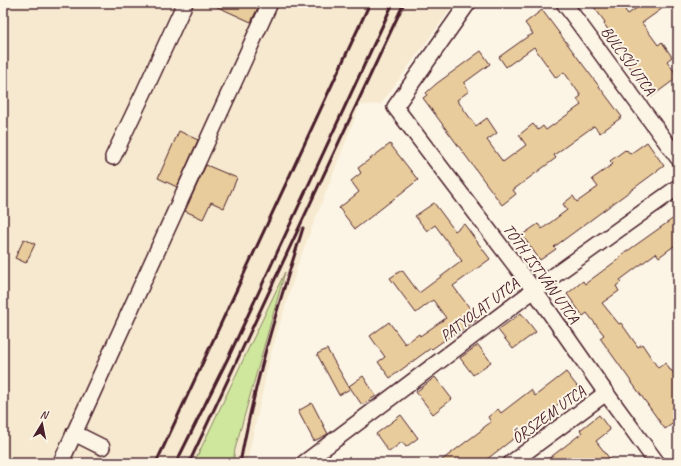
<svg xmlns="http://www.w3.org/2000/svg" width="681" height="466" viewBox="0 0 681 466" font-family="Caveat,sans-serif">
<rect width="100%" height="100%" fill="#fcf5e5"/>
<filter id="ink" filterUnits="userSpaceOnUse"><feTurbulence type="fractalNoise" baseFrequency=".025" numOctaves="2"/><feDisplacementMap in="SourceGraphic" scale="8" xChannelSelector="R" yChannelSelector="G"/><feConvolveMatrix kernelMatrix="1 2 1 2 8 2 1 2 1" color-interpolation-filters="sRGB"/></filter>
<g filter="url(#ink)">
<!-- built -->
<path fill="#f6e9cf" d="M3 3H455L381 104 360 105 300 258 271 353 247 463H233L235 449 284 275 194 463H3Z"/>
<!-- green -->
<path fill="#cfe79d" stroke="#8c8364" d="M285 272 235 449 233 463H194Z"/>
<!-- building -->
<g fill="#e9cc9c" stroke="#4a1f2b">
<path d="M209 3H260L251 22Z"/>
<path d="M591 3H620L628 14 644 3H670L642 23 658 45 662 42 672 57 667 61 678 77 651 97 629 66 633 63 604 24 605 22Z"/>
<path d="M542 10 622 117 600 133 594 126 569 144 554 155 556 158 513 190 516 194 502 205 423 98 427 95 426 93 436 84 481 51 490 64 464 83 469 91 457 100 476 126 487 118 497 133 487 140 503 162 526 145 519 135 533 124 538 130 543 126 546 130 581 105 577 99 581 96 564 72 556 78 534 47 506 67 499 57 527 37 533 34 525 23Z"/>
<path d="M179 131 198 140 177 187 158 178Z"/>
<path d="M647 142 664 166 554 247 556 249 540 260 522 235 538 224 542 229 567 210 563 204 573 196 577 202 598 187 592 179 613 164 610 161 625 150 626 151 627 150 630 154Z"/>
<path d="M390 144 418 180 355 229 339 208 359 192 351 181 361 173 358 168Z"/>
<path d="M206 165 237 178 224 208 211 202 203 219 185 211Z"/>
<path d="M434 203 455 231 464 224 490 259 453 286 478 319 457 334 456 332 432 349 431 348 390 378 378 362 385 357 370 336 389 322 405 344 419 334 420 336 446 318 433 300 416 313 390 278 402 270 419 293 462 261 435 225 427 231 415 216Z"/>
<path d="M678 215V243L659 257 656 253 620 280 621 282 616 286 619 291 602 303 619 324 621 323 638 347 642 344 658 368 665 363 670 370H671L678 378V420L665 429 600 338 604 335 587 313 583 316 567 294 583 281 585 284 620 258 619 257Z"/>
<path d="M24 239 35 244 26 263 15 258Z"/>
<path d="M521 313 536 332 513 349 498 330Z"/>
<path d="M478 345 491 362 473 375 460 358Z"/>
<path d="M327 349 350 389 339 395 317 354Z"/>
<path d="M566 372 580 390 562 403 561 402 482 463H438L483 429V428L491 422 488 417 498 409 501 413 531 390 535 396Z"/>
<path d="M363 376 376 396 362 405 349 386Z"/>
<path d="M435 377 452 399 433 414 416 392Z"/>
<path d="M312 403 328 434 314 441 298 411Z"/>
<path d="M401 415 418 438 406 447 402 442 389 452 376 434Z"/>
<path d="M599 415 610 430 596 441 613 463H543L582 433 580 430Z"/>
</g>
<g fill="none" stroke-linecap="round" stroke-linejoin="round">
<defs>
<g id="minor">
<path d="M468 3 395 107 534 290 606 393 657 463"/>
<path d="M564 3 678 158"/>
<path d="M113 157 144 92 185 3"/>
<path d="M74 433 102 447"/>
<path d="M62 460 270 3"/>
<path d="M304 463 534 290 678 187"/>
<path d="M511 463 606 393"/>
</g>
</defs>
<!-- minor casing -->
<use href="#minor" stroke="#4a1f2b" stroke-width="18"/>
<!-- minor -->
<use href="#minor" stroke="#fcf5e5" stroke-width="15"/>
<!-- rail -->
<g stroke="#4a1f2b" stroke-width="3">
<path d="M156 463 370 3"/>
<path d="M176 463 229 356 393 3"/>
<path d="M189 463 404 3"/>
<path d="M240 463C247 426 255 390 265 353 276 311 290 270 303 228"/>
</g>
</g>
</g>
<g text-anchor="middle" stroke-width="4" stroke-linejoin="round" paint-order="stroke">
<!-- street labels -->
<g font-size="16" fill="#4a1f2b" stroke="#fcf5e5">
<text transform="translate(629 60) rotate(54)" y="6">BULCSÚ UTCA</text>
<text transform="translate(542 273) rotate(54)" y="6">TÓTH ISTVÁN UTCA</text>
<text transform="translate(479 309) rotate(-37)" y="6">PATYOLAT UTCA</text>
<text transform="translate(548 414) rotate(-36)" y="6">ŐRSZEM UTCA</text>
</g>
</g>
<!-- margin -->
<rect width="681" height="466" fill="none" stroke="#fcf5e5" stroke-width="16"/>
<rect x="8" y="8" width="665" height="450" fill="none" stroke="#4a1f2b" stroke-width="1.5" filter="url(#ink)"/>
<!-- north arrow -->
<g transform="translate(42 424) rotate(10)" stroke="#fcf5e5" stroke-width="3" paint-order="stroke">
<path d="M0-3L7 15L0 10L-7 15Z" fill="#4a1f2b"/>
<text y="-6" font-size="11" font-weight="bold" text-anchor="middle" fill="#4a1f2b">N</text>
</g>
</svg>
